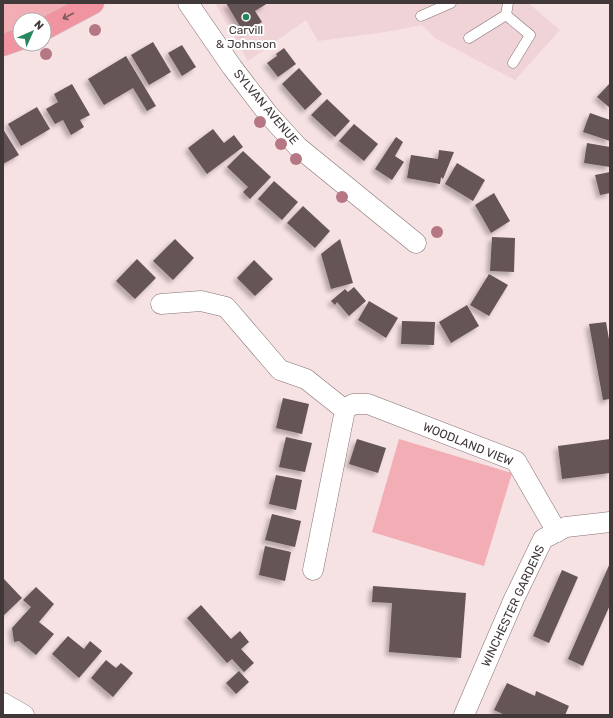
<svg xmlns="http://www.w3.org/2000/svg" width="613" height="718" viewBox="0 0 613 718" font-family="Rubik,sans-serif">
<defs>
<filter id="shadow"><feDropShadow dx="-3.5" dy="3.5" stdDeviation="2" flood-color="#0004"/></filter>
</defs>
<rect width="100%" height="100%" fill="#f6e1e3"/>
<!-- built -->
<path fill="#f0d3d6" d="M215 3H528L560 30 515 80 435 38 422 25 385 32 318 41 306 20 248 61Z"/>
<!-- green -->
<g fill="#f2adb5">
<path d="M3 3H72L40 20H20V30L3 36Z"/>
<path d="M399 439 512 473 484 566 372 532Z"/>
</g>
<!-- building -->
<g fill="#665456" filter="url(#shadow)">
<path d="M226 3H268L255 11 262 22 244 33Z"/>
<path d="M153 42 171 72 149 85 131 55Z"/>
<path d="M182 45 196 67 182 76 168 53Z"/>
<path d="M284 48 296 64 278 77 267 63 277 56 276 54Z"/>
<path d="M126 56 156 106 147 111 133 88 104 105 88 79Z"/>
<path d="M299 68 322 94 305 110 282 84Z"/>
<path d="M610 83V108L597 97Z"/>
<path d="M72 84 90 115 80 120 84 127 71 135 63 120 55 124 46 109 58 102 54 94Z"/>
<path d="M327 99 350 121 335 137 311 115Z"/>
<path d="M37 107 50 129 21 146 8 124Z"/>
<path d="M590 113 610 120V141L583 132Z"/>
<path d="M354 124 378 144 364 161 339 141Z"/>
<path d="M3 129 19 155 3 164Z"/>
<path d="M213 129 224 143 234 135 243 147 207 174 188 148Z"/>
<path d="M396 137 403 142 395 156 404 162 392 180 375 169Z"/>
<path d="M587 143 610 147V167L584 163Z"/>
<path d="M439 150 454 152 443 179 441 177 440 184 407 178 411 155 438 159Z"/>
<path d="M243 151 271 177 250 199 243 192 248 187 227 167Z"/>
<path d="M457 163 485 180 473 201 445 184Z"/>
<path d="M610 172V193L600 195 595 175Z"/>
<path d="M274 181 298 202 282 220 258 199Z"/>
<path d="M494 193 510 221 491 233 475 205Z"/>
<path d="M303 206 330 231 315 248 287 223Z"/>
<path d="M492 237 515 238 514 272 490 271Z"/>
<path d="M175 239 194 258 173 280 153 261Z"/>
<path d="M340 239 353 283 331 289 321 254Z"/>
<path d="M137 259 156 278 135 299 116 281Z"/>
<path d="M254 260 273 279 255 296 237 278Z"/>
<path d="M489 274 508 285 489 316 470 305Z"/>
<path d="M354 287 366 301 349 316 337 302 335 305 331 301 345 289 348 292Z"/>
<path d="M369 301 398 318 386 338 358 320Z"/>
<path d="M467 305 479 326 451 343 439 322Z"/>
<path d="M402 321 435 322 434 345 401 344Z"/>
<path d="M606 322 610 345V399L603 400 589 324Z"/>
<path d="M283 398 309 404 302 434 276 428Z"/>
<path d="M286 437 312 443 305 472 279 467Z"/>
<path d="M357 439 386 448 378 473 349 464Z"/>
<path d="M610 439V473L562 479 558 446Z"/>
<path d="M276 475 302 480 296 510 269 504Z"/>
<path d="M272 514 301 521 295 547 265 540Z"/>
<path d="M265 546 291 552 285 581 259 575Z"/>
<path d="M610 563V605L583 666 568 659Z"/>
<path d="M562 570 578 577 549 643 533 636Z"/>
<path d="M3 578 22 598 3 616Z"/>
<path d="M373 586 466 593 461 658 389 652 392 603 372 602Z"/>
<path d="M36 587 54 604 39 622 54 634 36 655 19 641 14 642 12 628 31 607 23 600Z"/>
<path d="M201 605 231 639 240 631 249 642 241 649 254 663 244 672 232 659 227 663 187 618Z"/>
<path d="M68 636 84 649 90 641 102 651 79 678 52 654Z"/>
<path d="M106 660 116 668 121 663 133 673 113 697 91 678Z"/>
<path d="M239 671 249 682 236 694 226 683Z"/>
<path d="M507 683 535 696 536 691 569 706 565 715H505L494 710Z"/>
</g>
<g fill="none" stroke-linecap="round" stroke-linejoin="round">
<defs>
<g id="lane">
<path d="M506 15 530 35 513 63"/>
<path d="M421 16 451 3"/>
<path d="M469 38 506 15 508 3"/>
</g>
<g id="street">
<path d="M188 3 232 67 268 114 298 147 416 243"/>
<path d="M161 304 201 301 226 307 280 370 306 379 345 410"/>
<path d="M313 570 345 410 353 404H368L516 461 557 532"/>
<path d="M3 703 24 715"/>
<path d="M464 715 514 599 543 539 566 527 610 522"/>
</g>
<g id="highway">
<path d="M44 29 93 3"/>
<path d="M3 45 20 39"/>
</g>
</defs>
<!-- lane casing -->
<use href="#lane" stroke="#847173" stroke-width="11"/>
<!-- street casing -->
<use href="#street" stroke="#847173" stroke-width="21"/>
<!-- highway casing -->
<use href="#highway" stroke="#cac7c8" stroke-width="23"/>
<!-- lane -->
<use href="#lane" stroke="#fff" stroke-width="10"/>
<!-- street -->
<use href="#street" stroke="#fff" stroke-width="20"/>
<!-- highway -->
<use href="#highway" stroke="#f194a1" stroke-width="22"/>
</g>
<!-- trees -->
<g fill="#b57784">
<circle cx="95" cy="30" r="6"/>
<circle cx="46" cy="54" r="6"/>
<circle cx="260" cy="122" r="6"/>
<circle cx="281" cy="144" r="6"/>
<circle cx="296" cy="159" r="6"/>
<circle cx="342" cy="197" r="6"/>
<circle cx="437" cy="232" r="6"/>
</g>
<!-- one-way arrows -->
<defs><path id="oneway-shaft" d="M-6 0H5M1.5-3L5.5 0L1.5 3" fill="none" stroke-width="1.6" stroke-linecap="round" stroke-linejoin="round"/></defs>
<use stroke="#7e585d" href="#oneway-shaft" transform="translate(68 16) rotate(152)"/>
<!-- markers -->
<circle fill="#26865e" stroke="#fff" stroke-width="1.5" cx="246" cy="17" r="4"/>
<g text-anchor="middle" stroke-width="4" stroke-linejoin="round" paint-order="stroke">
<!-- poi labels -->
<g font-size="12" fill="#403839" stroke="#fff">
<text x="246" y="34">Carvill<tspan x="246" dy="14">&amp; Johnson</tspan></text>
</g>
<!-- street labels -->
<g font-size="12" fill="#403839" stroke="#fff">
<text transform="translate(266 107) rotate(50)" y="4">SYLVAN AVENUE</text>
<text transform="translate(468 444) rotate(22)" y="4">WOODLAND VIEW</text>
<text transform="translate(513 606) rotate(-65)" y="4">WINCHESTER GARDENS</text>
</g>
</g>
<!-- border -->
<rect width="613" height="718" fill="none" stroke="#403839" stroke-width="8"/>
<!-- north arrow -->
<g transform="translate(32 32) rotate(45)"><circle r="19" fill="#ffffff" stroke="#b3afb0"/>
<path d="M0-3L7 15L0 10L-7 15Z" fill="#26865e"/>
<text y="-6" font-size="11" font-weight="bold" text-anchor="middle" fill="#403839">N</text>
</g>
</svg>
